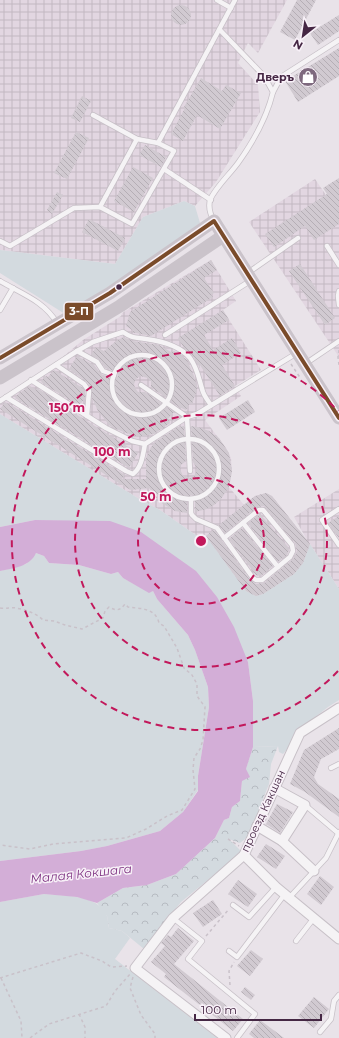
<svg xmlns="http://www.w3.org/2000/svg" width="339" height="1038" viewBox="0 0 339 1038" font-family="Montserrat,sans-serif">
<defs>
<pattern id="industrial-grid" width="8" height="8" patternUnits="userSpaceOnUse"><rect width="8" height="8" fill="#e2d6e1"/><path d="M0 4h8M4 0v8" fill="none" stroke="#c3b8c2"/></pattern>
<pattern id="forest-crowns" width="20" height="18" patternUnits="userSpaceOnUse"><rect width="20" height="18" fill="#d3dadf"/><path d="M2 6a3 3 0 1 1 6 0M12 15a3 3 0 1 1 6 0" fill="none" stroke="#b6bbc1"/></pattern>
<pattern id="building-back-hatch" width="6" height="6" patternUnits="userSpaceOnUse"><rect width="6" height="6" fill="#d1cad1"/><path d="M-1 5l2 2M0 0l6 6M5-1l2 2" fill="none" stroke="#b5aeb5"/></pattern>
</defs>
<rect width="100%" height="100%" fill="#e9e3e9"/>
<!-- industrial -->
<g fill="url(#industrial-grid)">
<path d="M0 0H287L258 53 248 43 238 63 258 85 260 112 216 182 195 206 184 201 143 217 115 264 0 250Z"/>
<path d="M315 179 339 214V357L249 222Z"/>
<path d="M211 260 236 301 223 310 261 370 235 386 241 396 205 420 226 448 231 458 232 471 229 487 244 505 255 496 266 493 272 496 307 540 294 517 339 489V589L310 544 303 563 294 574 263 594 256 596 250 594 246 591 200 538 160 510 141 500 0 414V400L58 361 83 340 121 316 122 313Z"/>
</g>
<!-- green -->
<g fill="#d3dadf">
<path d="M184 201 195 206 200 223 133 271 65 314 0 273V250L115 264 143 217Z"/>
<path d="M0 414 141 500 160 510 200 538 206 536 246 591 256 596 263 594 294 574 303 563 310 544 339 589V700L328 707 295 733 290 746 283 754 279 752 278 746 253 747V701L248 662 240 645 65 521 35 520 0 527Z"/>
<path d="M36 553 44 556 49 563 79 565 111 574 118 572 123 578 149 592 153 591 157 599 188 635 195 650 208 687 209 707 198 776V790L183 812 160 831 107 846 81 851 0 861V571L26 564Z"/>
<path d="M44 894C64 896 98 894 107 916 108 919 108 925 109 928L122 931 130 938 115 959 217 1038H0V902Z"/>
</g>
<!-- forest -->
<path fill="url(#forest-crowns)" d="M278 746 271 764 269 784 263 799 261 813 250 835 240 843 229 839 242 852 181 902 144 949 122 931 109 928 107 916 97 903 123 888 147 885 176 874 215 838 224 820 229 818 232 807 240 801 242 781 253 747Z"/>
<!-- water -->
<path fill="#d3aed7" d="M35 520 110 521 141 532 196 571 217 597 234 627 248 662 253 701V747L246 769 250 777 242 781 240 801 232 807 229 818 224 820 215 838 176 874 147 885 123 888 97 903 77 897 44 894 0 902V861L81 851 107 846 160 831 183 812 198 791V776L209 707 208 687 195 650 188 635 157 599 153 591 149 593 123 578 118 572 111 574 79 565 49 563 44 556 36 553C30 567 13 568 0 571V527Z"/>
<!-- building -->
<g fill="url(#building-back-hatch)">
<path d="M297 0H316L295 40 280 32Z"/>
<circle cx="181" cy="15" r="10"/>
<path d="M339 15V31L318 45 310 33Z"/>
<path d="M339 48V76L298 102 285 81Z"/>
<path d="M201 78 222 91 226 85 241 93 220 129 197 115 183 141 171 134 185 108 184 107Z"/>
<path d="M82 96 91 101 80 122 71 118Z"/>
<path d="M76 132 89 138 67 179 54 173Z"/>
<path d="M145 145 166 157 161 167 139 155Z"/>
<path d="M133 167 153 178 134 212 114 201Z"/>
<path d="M339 178V224L314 240 305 226 274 247 265 234 327 194 323 188Z"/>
<path d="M57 192 63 195 52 214 47 210Z"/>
<path d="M89 219 125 238 118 251 82 232Z"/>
<path d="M211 260 217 270 204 278 214 293 211 295 213 297 151 336 131 332 134 331 126 326 130 312Z"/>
<path d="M300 264 335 318 325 325 289 271Z"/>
<path d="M223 310 229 320 204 335 213 350 232 338 241 353 222 365 235 386 220 396 200 365V368L193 356 184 348 178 338Z"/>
<path d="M123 337 133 341 159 345 171 352 174 351 187 360 194 376 197 387V390L192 404 190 403 186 410 179 407 151 387V381L148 378 140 376 136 379 134 384 135 388 138 392H145L174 412 168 419 170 423 154 434 142 436H135L121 431 110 426 98 411 92 398V389L87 382 69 369 77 356 94 365 101 374 113 379 116 378 118 376 117 372 105 368 100 360 91 355 96 347 104 351 115 342Z"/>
<path d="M54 370 81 387 85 392V398L79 406 41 382 44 377 46 376 48 377Z"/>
<path d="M30 386 36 390 37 388 75 412 74 413 138 453 129 468 15 398 18 394Z"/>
<path d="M248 400 255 412 227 430 219 418Z"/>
<path d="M5 402 11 406V405L125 475 122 479H146V458L151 447 155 442 178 427 184 426 186 461 181 465 180 469 183 476 189 478 193 477 196 473 197 468 193 462 191 426 201 428 209 431 219 438 229 453 232 471 229 487 221 499 214 505 207 509 195 512V499L193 496 191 495 187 499V513L175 511 160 502 149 488 131 490 127 488 0 409Z"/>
<path d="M266 493 272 496 310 544 303 563 294 574 263 594 256 596 246 591 206 536 213 530 215 531 250 580 256 584 264 583 293 559 297 551 295 543 264 506 257 507 225 533 219 525 255 496Z"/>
<path d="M260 514 288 547 289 550 287 555 278 562 248 523Z"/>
<path d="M339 516V538L328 523Z"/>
<path d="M242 528 273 566 261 576 256 575 229 539Z"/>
<path d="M339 728V749L321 759 314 777 318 784 339 799V817L305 792 290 784 304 750Z"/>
<path d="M277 804 293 812 280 833 266 824Z"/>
<path d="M266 844 285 856 276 869 257 857Z"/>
<path d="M320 876 334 887 321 905 307 894Z"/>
<path d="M238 880 257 894 248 907 228 894Z"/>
<path d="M213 900 222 914 203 927 193 913Z"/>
<path d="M178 928 194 941 174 964 243 1019 233 1031 164 977 166 974 151 962 165 946 161 943 168 935 171 937Z"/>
<path d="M251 950 263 959 250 976 237 966Z"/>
<path d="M245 987 255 995 251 1000 241 992Z"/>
<path d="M314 997 329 1009 314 1028 298 1016Z"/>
<path d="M260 1020 284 1038H254L249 1034Z"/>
</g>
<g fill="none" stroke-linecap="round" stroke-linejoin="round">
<defs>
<g id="service">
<path d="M217 0 231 8"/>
<path d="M273 92 281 77 339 40"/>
<path d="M158 143 235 0"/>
<path d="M164 169 211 200"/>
<path d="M100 207 137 139"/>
<path d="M214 221C210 214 208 208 210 200 215 188 230 174 238 163 253 142 267 117 273 92L264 76 220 30"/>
<path d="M0 241 10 246 74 208 100 207 132 224 174 151 158 143 137 139 93 115"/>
<path d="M327 246 339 265"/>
<path d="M249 272 298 238"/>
<path d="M0 281C22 294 44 301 57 323"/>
<path d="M339 291 338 296 339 305"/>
<path d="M0 310 13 288"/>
<path d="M165 335 250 281"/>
<path d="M77 351 97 362 103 371 114 375"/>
<circle cx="142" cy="385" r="30"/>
<path d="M305 364 339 341"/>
<path d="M56 365 84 384 89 391 87 416"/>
<path d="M31 380 106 428 132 441 145 444"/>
<path d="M141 385 187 417"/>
<path d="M6 397 126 471 133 474C142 467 143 454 145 444L187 417 197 414 297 353"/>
<path d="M0 401 77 351 93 342 123 332C133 339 135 337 146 339 161 341 180 346 190 358 198 369 199 380 203 392 205 397 208 401 211 405"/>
<path d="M187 417 190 471"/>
<circle cx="189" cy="469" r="30"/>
<path d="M191 499V513L192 515 196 519 217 528 253 578 256 580H262L290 557 293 551 292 545 263 510H259L224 538"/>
<path d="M339 509 322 520 339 545"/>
<path d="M243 523 278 567"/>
<path d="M331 768 339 764"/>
<path d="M305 805 338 833"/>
<path d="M289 898 326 858 339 832"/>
<path d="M233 905 249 917 276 887"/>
<path d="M173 918 202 941 188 959 255 1014 237 1038"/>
<path d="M296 941 314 918"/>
<path d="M229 951 237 957 285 894"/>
<path d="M320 1032 331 1019 334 1001 339 995"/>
</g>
<g id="minor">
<path d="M274 788 305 805 282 841"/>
<path d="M257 826 282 841 314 871"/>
<path d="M244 855 276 887 339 939"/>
<path d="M226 1038 135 968 173 918 244 855 300 733 339 708"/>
</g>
</defs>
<!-- service casing -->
<use href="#service" stroke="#c7c0c7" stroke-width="6"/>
<!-- minor casing -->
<use href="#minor" stroke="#c7c0c7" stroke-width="11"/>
<!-- path -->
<g stroke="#c9c1c9" stroke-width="1.5" stroke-dasharray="3 3" stroke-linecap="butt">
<path d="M339 350 338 357 339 365"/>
<path d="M291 364 301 379"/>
<path d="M0 608C6 609 11 607 16 608 26 610 36 613 43 620L54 621 65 625 82 629 103 618 105 611 109 607C116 611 120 611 125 604L128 607C140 609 155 607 159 623L164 626 177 648 184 668 192 675 197 684V696L205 707 203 740 200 749 194 758 193 770 195 789 182 810 167 816 146 829 126 838 53 844 30 849 0 845"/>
<path d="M228 839 239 846"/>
<path d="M206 936 229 909"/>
<path d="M133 977 130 988 141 1015 155 1034V1038"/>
<path d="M0 978 81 953 102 961 111 967 127 966"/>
<path d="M1 978 21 1021 22 1038"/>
<path d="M230 985 229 971 234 962"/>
<path d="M79 1014 85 1027V1038"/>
<path d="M30 1038 49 1024 106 1006 115 991 130 974"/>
</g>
<!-- service -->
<use href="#service" stroke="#f5f3f5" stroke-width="4.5"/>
<!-- minor -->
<use href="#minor" stroke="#f5f3f5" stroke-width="9"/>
<!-- secondary -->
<g stroke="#cac3ca" stroke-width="13">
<path d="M0 358 110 293 214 221 339 418"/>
<path d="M0 378 120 306 223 236"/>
</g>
<defs>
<path id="bus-1" d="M0 358 110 293 214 221 339 418"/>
</defs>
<!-- bus-1 casing -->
<use href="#bus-1" stroke="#f8f1f8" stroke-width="7"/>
<!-- bus-1 -->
<use href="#bus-1" stroke="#7a4b2a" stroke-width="4"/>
</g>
<!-- distance rings -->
<g fill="none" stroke="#c2185b" stroke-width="2" stroke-dasharray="7 5">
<circle cx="201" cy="541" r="63"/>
<circle cx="201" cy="541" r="126"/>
<path d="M338 671A189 189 0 1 1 338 411"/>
</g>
<!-- icons -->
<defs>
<symbol id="shop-disc" viewBox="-11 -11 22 22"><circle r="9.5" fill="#7e697e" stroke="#f8f1f8"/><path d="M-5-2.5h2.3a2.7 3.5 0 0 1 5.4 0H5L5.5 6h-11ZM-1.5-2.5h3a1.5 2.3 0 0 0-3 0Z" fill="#fff"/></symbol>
</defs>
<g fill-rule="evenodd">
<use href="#shop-disc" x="297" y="66" width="22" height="22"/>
</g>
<!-- markers -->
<circle fill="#452744" stroke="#f8f1f8" stroke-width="1.5" cx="119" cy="287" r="3.5"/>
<g text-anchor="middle" stroke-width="3" stroke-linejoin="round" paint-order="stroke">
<!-- poi labels -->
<g font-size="11" font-weight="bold" fill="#452744" stroke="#f8f1f8" text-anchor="end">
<text x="294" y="81">Дверъ</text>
</g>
<!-- street labels -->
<g font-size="11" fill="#452744" stroke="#f8f1f8">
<text transform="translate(263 811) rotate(-65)" y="4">проезд Какшан</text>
</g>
<!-- water labels -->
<g font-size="12" font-style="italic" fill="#7a2c7e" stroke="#f8f1f8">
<text transform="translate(81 874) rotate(-6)" y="4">Малая Кокшага</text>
</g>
</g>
<circle cx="201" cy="541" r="6" fill="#c2185b" stroke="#f8f1f8" stroke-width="2"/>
<g font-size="12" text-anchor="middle" font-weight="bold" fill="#c2185b" stroke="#f8f1f8" stroke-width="3" stroke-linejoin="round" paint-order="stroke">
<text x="67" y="412">150 m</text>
<text x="112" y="456">100 m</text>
<text x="156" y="501">50 m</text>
</g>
<rect stroke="#f8f1f8" stroke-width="1.5" x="64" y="302" width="30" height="19" rx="4" fill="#7a4b2a"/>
<g font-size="11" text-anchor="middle" font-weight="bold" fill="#fff">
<text x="79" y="315">3-П</text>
</g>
<!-- north arrow -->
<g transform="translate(303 36) rotate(210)" stroke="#f8f1f8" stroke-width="3" paint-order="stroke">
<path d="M0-3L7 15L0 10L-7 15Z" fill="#452744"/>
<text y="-6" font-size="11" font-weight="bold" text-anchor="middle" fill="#452744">N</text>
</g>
<!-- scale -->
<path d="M195 1014v6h126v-6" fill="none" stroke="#452744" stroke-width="2"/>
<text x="201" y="1014" font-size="12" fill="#452744" stroke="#f8f1f8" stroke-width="3" paint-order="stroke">100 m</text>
</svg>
